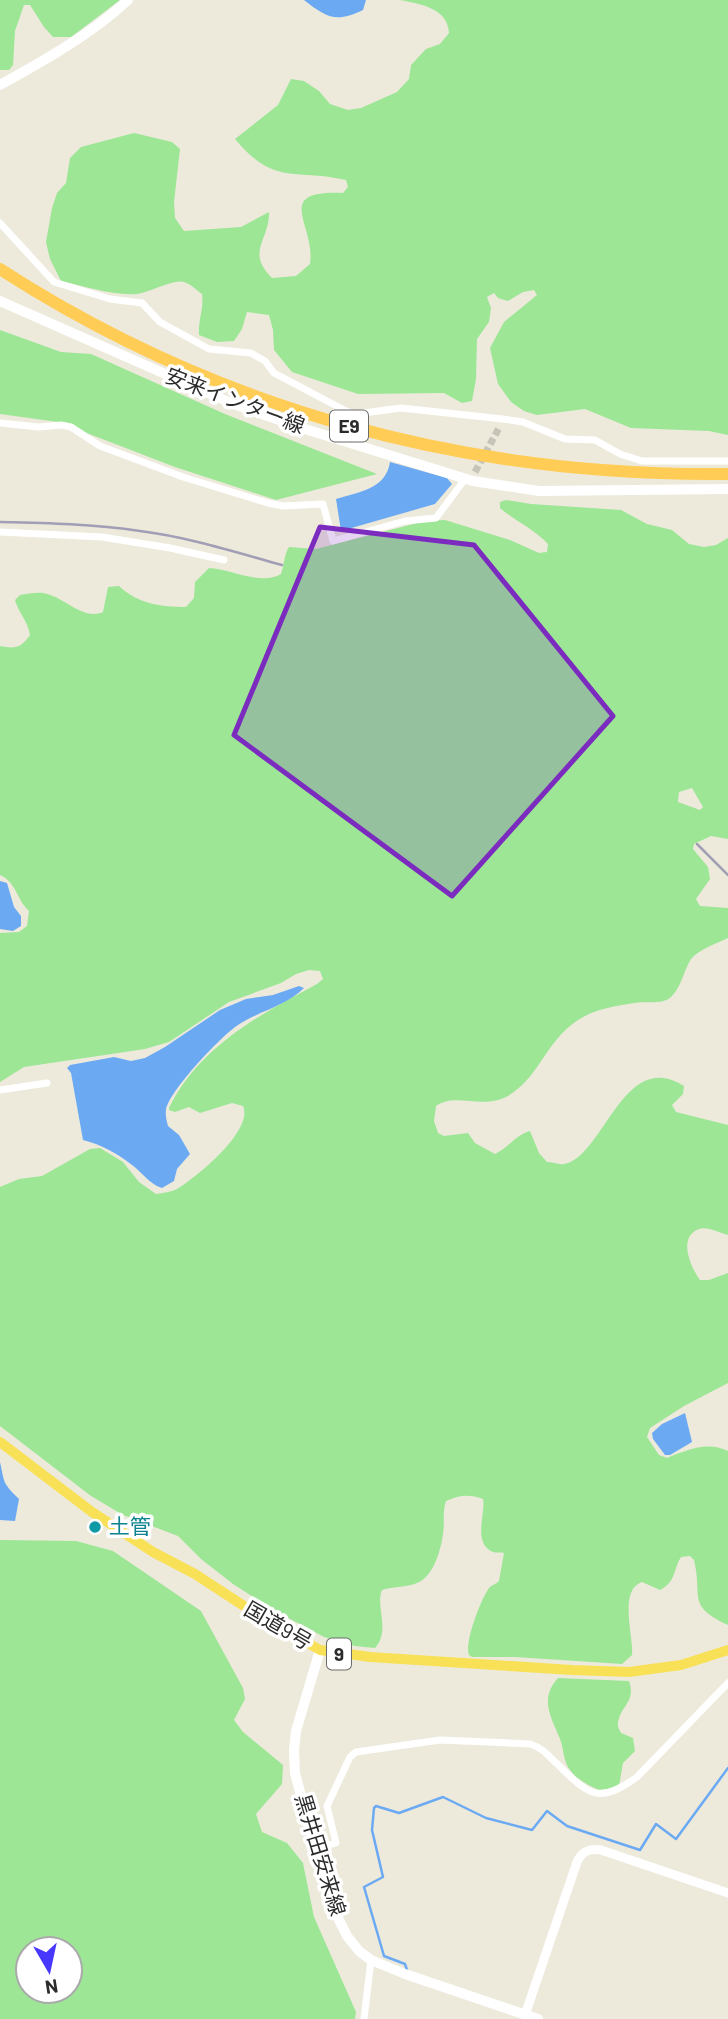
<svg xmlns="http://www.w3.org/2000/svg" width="728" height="2019" viewBox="0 0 728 2019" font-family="Barlow,'Noto Sans JP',sans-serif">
<rect width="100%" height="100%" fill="#edeadc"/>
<!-- green -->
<g fill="#9ce696" fill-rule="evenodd">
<path d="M0 0H120L71 37H53L44 27 30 5H24L15 31 13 65 9 70H0Z"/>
<path d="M400 0H728V435L709 431 631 428 585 409 537 415 524 411 511 402 498 384 490 348 504 322 537 295 534 290 523 292 508 301 498 298 494 293 487 297 491 308 489 322 477 339 476 379 472 401 462 403 444 393 358 394 292 372 274 350 273 330 269 315 247 312 242 329 234 341 217 342 199 335C198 321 204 308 202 294 196 290 191 284 184 282 173 279 151 292 137 294 113 296 84 286 61 281L50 259 46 242 52 208 57 193 66 183 70 158 81 147 134 133 172 142 180 149 174 202 175 218 184 231 241 227 269 212C270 240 245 251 272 278L296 276 310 264C316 225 271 190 343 193L348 187 346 180C295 168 275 187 235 139L278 105 291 79 304 81 319 91 330 104 348 110 361 108 397 92 409 79 411 65 426 49 440 44 449 33C448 8 420 4 400 0Z"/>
<path d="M0 330 61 352 91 354 225 414 377 474 276 500 175 467 58 422 0 414Z"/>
<path d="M506 500 531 504 621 510 647 524 672 530 689 544 704 547 716 545 728 538V839L711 836 694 844 693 849 708 867 710 879 696 899 700 906 728 908V938C717 943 698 950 691 959 684 970 681 988 671 997 663 1005 646 1001 635 1003 621 1005 602 1008 589 1014 546 1034 544 1074 508 1096 483 1110 455 1092 436 1106L434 1121 438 1133 444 1136 468 1133 475 1143 495 1154C508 1148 517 1134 530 1131L539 1153 547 1162C552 1162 559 1165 564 1164 604 1157 623 1047 684 1086L683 1094 672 1105 676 1112 728 1125V1235C720 1233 707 1226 699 1229 677 1237 691 1268 700 1280H709L728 1273V1383L684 1406 650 1428 647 1437 659 1455 667 1458C687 1450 707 1441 728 1451V1625C686 1605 703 1598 694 1560L690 1556 681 1557C673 1570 676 1582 660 1590L642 1582C618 1590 634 1637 632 1655L622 1664 515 1657H472L469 1655C464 1643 481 1599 489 1588 492 1585 496 1584 499 1581L504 1553C500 1552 496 1553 493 1552 472 1543 486 1513 483 1499 469 1494 460 1495 446 1501 442 1513 445 1522 443 1534 441 1549 434 1575 419 1582 407 1588 394 1586 382 1590 375 1607 391 1630 375 1648L355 1646 324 1637 277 1612 233 1584 201 1559 178 1536 123 1515 91 1496 0 1426V1187L19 1179 42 1176 90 1149 100 1148 123 1162 139 1182 156 1194C163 1193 171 1192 177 1189 197 1177 254 1130 243 1106L232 1103 200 1113 189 1107 175 1112 169 1110V1108C199 1047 259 1015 317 984L323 979 320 971 309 970 296 974 281 983 229 1002 169 1042 145 1049 24 1067 0 1082V933L19 932 27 926 29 911C16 899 17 883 0 875V646C15 649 21 648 30 635 28 621 19 614 15 600L20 595C27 594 36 592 43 593 64 596 82 621 103 612L108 587 119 586C138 604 161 607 186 607L194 598 195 582 209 568C231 569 261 586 281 574 284 565 284 555 289 547L316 549 425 521 445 520 510 540 539 553 547 552 548 544C534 529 515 521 500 508V502ZM692 788 703 807 700 810 678 802 679 792Z"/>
<path d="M0 1540 76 1541 113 1551 201 1611 243 1688 245 1699 234 1720 243 1732 283 1765 282 1784 256 1814 262 1832 287 1843 303 1863 314 1917 356 2012 355 2019H0ZM28 1949H70V1991H28Z"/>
<path d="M558 1678 629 1681C637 1704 617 1707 618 1727L621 1733 633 1738 635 1751 623 1763 619 1786 601 1791C590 1786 577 1780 570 1770 563 1761 564 1749 560 1739 551 1717 539 1699 558 1678Z"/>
</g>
<!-- water -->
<g fill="#6baaf3">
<path d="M304 0H366L363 10C336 23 327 18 304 0Z"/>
<path d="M390 462 447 478 452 484 435 504 341 531 336 499C359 492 386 489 390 462Z"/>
<path d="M0 881 7 883 14 907 21 916V926L13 931 0 929Z"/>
<path d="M299 986 304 988C286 1006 259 1011 238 1025 221 1036 169 1091 166 1110 165 1115 167 1122 168 1126L179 1135 190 1154 177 1169 174 1181 162 1188C149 1184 143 1173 132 1165 117 1153 102 1145 83 1140L71 1073 67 1068 70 1065 114 1057 131 1061 145 1058 165 1047 220 1010 246 999 273 995Z"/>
<path d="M685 1413 692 1442 670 1455H665L653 1439 652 1433 662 1424Z"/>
<path d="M0 1462C5 1484 2 1482 19 1499L15 1521 0 1520Z"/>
</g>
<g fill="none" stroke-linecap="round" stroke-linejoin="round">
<!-- stream -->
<path stroke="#6baaf3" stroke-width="2.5" d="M407 1970 405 1964 384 1956 364 1887 383 1877 372 1830 374 1808 376 1806 399 1813 443 1797 486 1818 532 1830 547 1811 567 1826 640 1850 656 1824 676 1839 728 1768"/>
<!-- minor-tunnel -->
<path stroke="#c6c4b9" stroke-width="7" stroke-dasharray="7 3.5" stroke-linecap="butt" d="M475 472 499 428"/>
<!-- minor -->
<g stroke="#fff" stroke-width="7">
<path d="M0 223 54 282 110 299 142 303 160 322 209 349 251 353 265 361 274 373 346 411 356 414 401 408 503 419 523 422 565 439 595 440 620 454 642 461H728"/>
<path d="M0 423 39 427 61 425 71 427 100 446 183 477 268 503 283 506 323 504 333 541 405 521 436 518 465 479"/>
<path d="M0 532 102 537 170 548 224 560"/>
<path d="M0 1090 47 1083"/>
<path d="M315 1849 336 1843 327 1806 350 1757 356 1752 440 1740 530 1744C540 1747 546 1753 553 1760 586 1791 595 1808 637 1777L728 1683"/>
<path d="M364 2019 371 1960"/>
</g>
<!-- tertiary -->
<path stroke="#fff" stroke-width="9" d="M525 2015 577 1862C582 1851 590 1848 601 1850L728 1893"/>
<!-- secondary -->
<g stroke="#fff" stroke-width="10">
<path d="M0 85C45 60 90 35 128 0"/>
<path d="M0 301 231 403 305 429 473 481 539 491 728 489"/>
<path d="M320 1650 296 1731 294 1750 295 1773 315 1849 338 1918 347 1936 359 1951 371 1960 405 1974 538 2019"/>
</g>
<!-- trunk -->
<path stroke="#f8e156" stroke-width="10" d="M0 1442 92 1512 153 1552 195 1574 247 1608 320 1650 370 1657 572 1670 629 1672 681 1665 728 1650"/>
<!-- motorway -->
<path stroke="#fc5" stroke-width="12" d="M0 269C220 411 467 477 728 474"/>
<!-- rail -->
<g stroke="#a19eb6" stroke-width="2.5">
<path d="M0 522C47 523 94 524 140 531 188 537 235 552 282 565"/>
<path d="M697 844 728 875"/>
</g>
</g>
<!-- marked area -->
<path fill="#7b2cbf" fill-opacity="0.2" stroke="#7b2cbf" stroke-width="5" stroke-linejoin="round" d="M320 527 474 545 613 716 452 896 234 735Z"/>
<!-- markers -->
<circle fill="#0f9aa8" stroke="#fff" stroke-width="2.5" cx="95" cy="1527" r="7"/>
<g text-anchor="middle" stroke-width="7" stroke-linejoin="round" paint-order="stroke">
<!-- shield labels -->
<g fill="#fff" stroke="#6b6b6b" stroke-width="2">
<rect x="330" y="410.5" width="38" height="31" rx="5"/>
<rect x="327" y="1638.5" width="24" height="31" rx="5"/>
</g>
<g font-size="19" font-weight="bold" fill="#2b2b2b">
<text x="349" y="433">E9</text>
<text x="339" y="1661">9</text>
</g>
<!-- street labels -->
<g font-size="21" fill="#2b2b2b" stroke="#fff">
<text transform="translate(235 401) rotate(21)" y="7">安来インター線</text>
<text transform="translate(278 1626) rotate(30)" y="7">国道9号</text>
<text transform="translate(320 1855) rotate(73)" y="7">黒井田安来線</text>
</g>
<!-- culture labels -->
<g font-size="21" fill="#0d838f" stroke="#fff" text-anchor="start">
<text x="109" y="1534">土管</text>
</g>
</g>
<!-- north arrow -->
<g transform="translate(49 1970) rotate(171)"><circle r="33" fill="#ffffff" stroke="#aaaaaa" stroke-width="2"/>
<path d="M0-5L12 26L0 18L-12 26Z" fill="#4737ff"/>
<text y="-10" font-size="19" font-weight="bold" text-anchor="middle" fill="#2b2b2b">N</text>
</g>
</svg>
